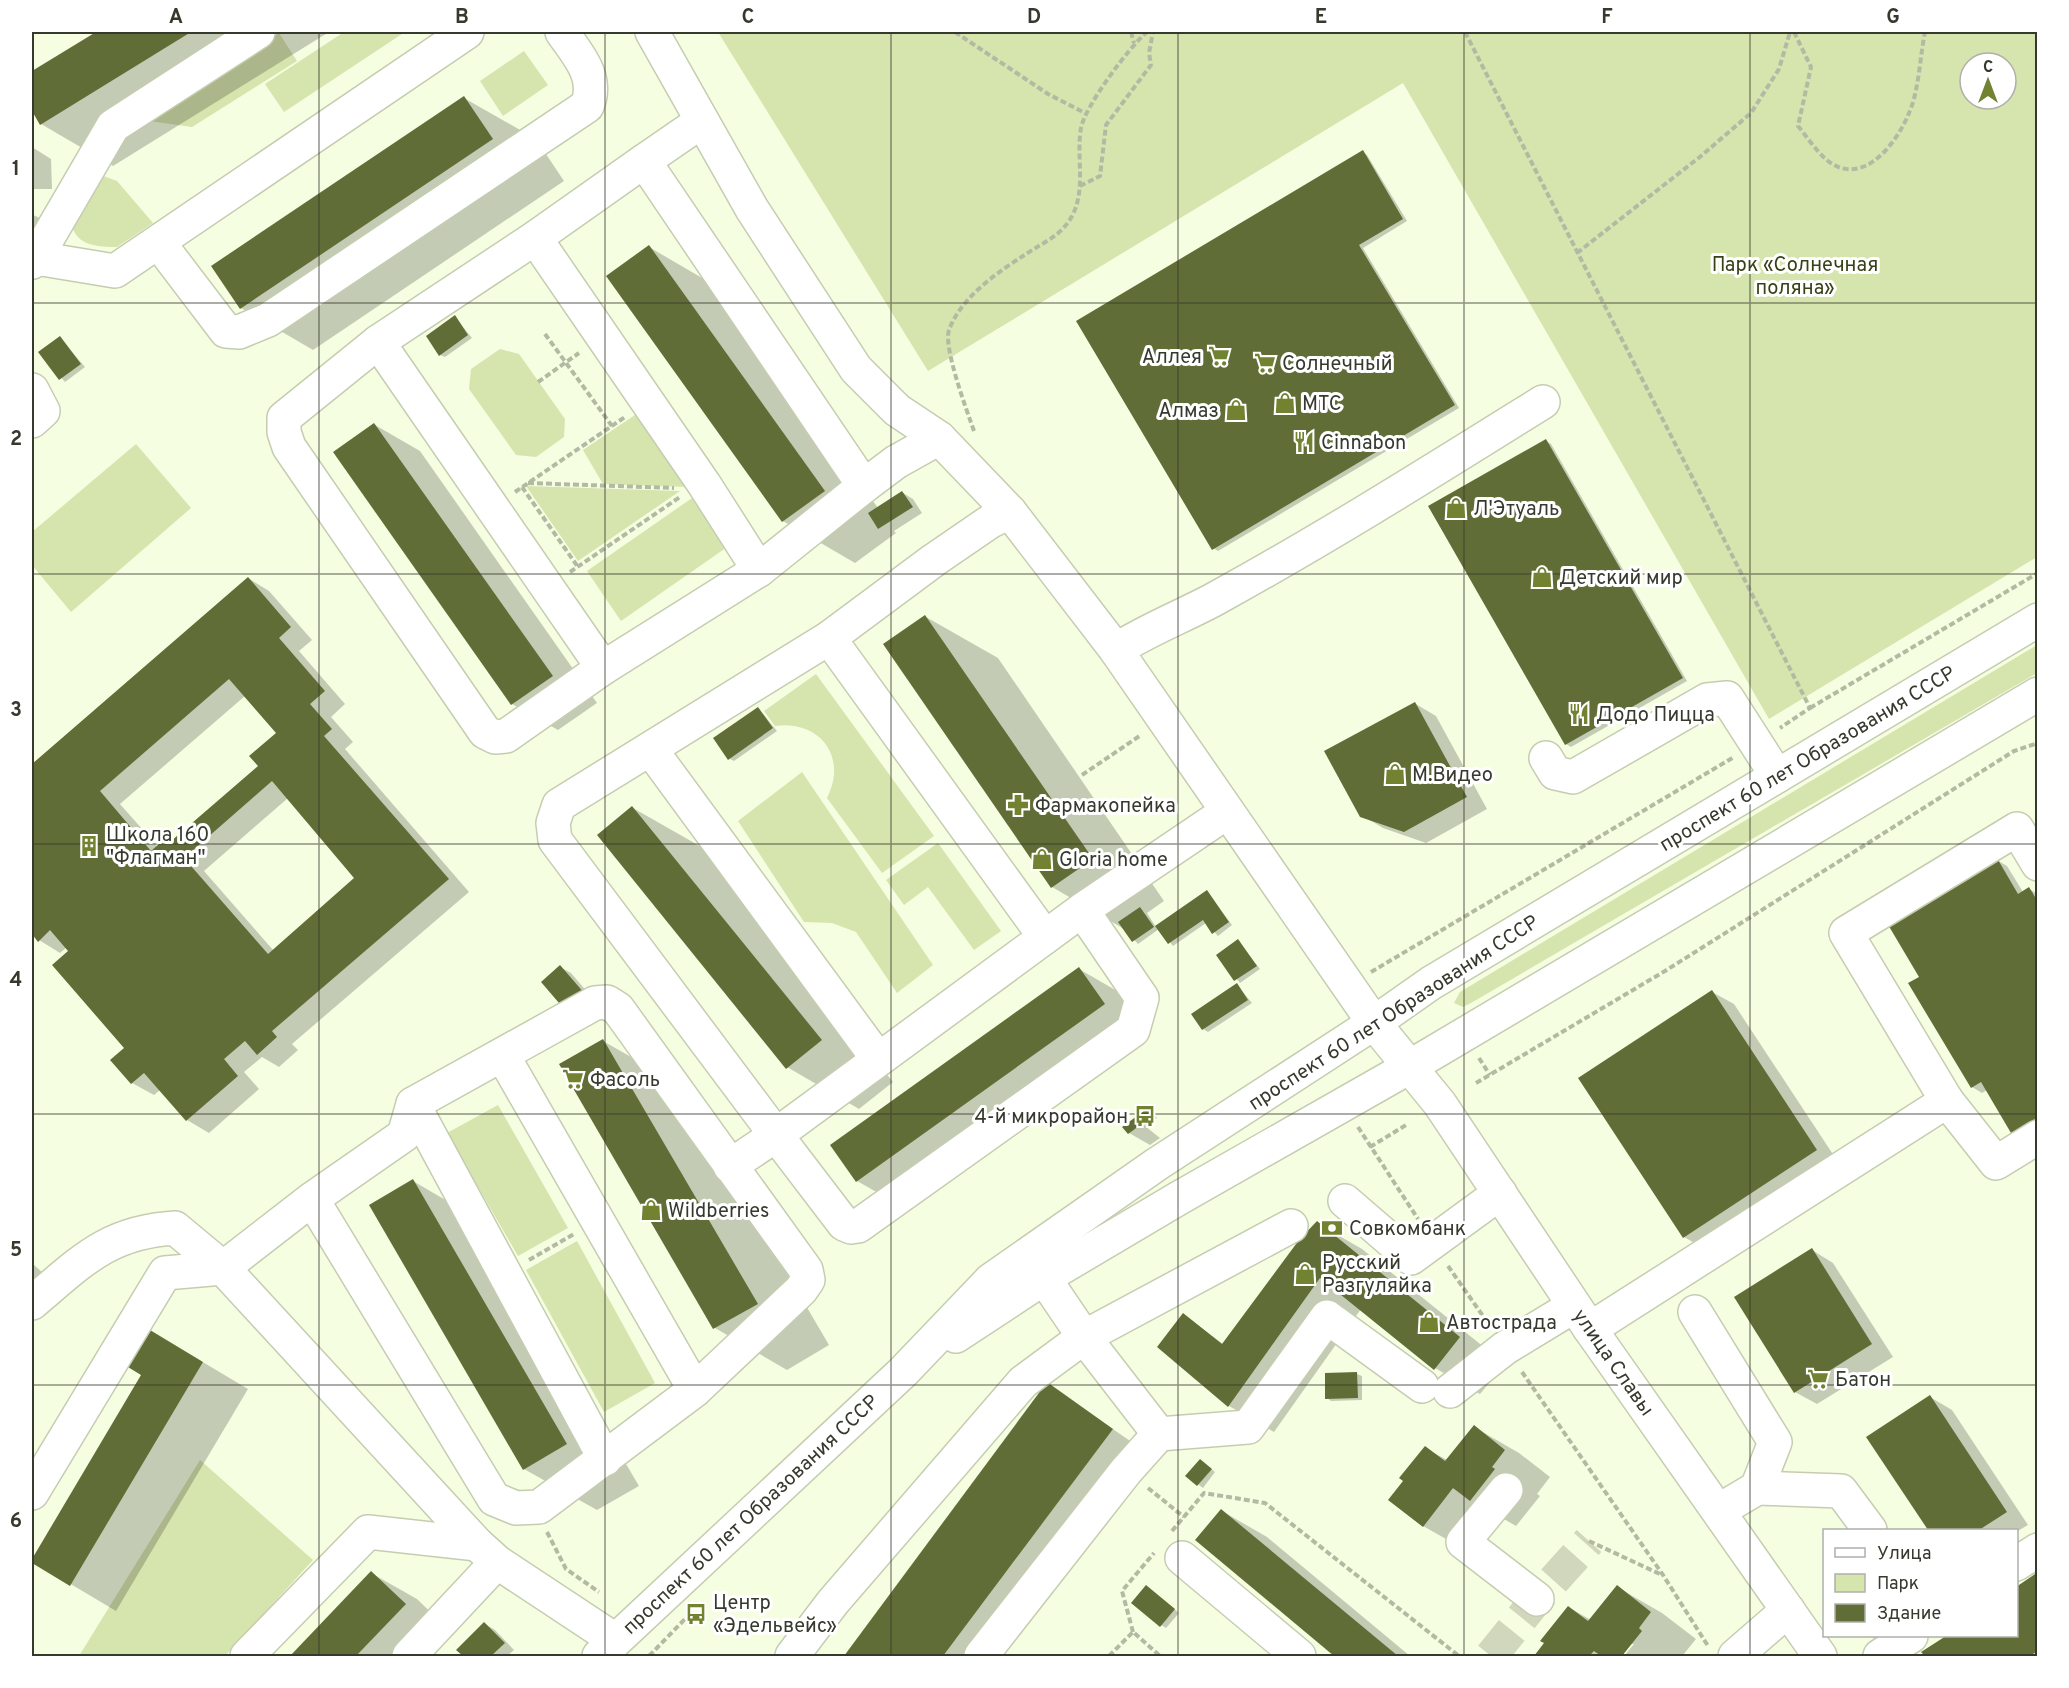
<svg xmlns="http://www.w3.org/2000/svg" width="2069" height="1688" viewBox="0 0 2069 1688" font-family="Overpass,sans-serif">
<rect width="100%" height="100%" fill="#f6fee1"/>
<!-- green -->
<g fill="#d6e4ad" fill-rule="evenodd">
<path d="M344 32H405L284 112 265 84Z"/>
<path d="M718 32H2037V557L1769 719 1403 83 928 371ZM1970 63H2006V99H1970Z"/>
<path d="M279 33 297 61 192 127 142 120Z"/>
<path d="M524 51 548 85 503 116 480 81Z"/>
<path d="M98 174 117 181 153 223 117 247C99 247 76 246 72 225Z"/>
<path d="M500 349 519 354 565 419 564 437 536 457 516 455 469 389 471 369Z"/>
<path d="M638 413 688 487 603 484 583 450Z"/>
<path d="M136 444 191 508 71 612 32 565V532Z"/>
<path d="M526 486 680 491 578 561Z"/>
<path d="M695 496 730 545 621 621 587 571Z"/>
<path d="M2037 645V673L1471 1003 1463 1007 1454 1003 1460 992Z"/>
<path d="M816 674 934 836 882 873 827 798C848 757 820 720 775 726L764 711Z"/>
<path d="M802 772 933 965 897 993 856 932 832 923 804 922 738 821Z"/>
<path d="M938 843 1001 931 974 950 928 887 904 905 886 880Z"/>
<path d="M498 1105 568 1228 518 1256 447 1133Z"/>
<path d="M577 1241 655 1383 604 1412 526 1270Z"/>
<path d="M200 1460 313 1560 225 1656H79Z"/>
</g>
<!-- shadow -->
<g fill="#0003" fill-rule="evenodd">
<path d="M98 32H329L113 166 41 124 32 108V73Z"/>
<path d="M464 98 536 139 564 181 313 350 241 308Z"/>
<path d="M32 147 51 159 52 189H33V215L40 218V248H32Z"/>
<path d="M1363 152 1367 155 1407 221 1363 248 1459 408 1218 551 1213 548Z"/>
<path d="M649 247 721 289 878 508 903 493 913 499 922 513 894 531 896 533 855 563 783 521Z"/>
<path d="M455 317 472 338 445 357 440 355Z"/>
<path d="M60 338 85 367 65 382 40 353Z"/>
<path d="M375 425 420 451 597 703 558 730 512 704 335 452Z"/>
<path d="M1546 441 1551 444 1687 681 1571 747 1566 744Z"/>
<path d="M248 578 269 591 312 640 299 651 345 704 331 717 353 742 345 749 469 892 292 1044 298 1050 279 1067 262 1057 244 1072 259 1089 209 1133 187 1120 160 1090 154 1095 132 1083 126 1048 70 951 67 947 60 953 39 940 32 932V765ZM245 696 278 733 260 766 172 843 167 840 158 847 120 804ZM288 798 356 878 274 951 204 871Z"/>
<path d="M926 617 998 658 1164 901 1147 913 1156 927 1207 892 1232 925 1218 936 1206 923 1173 946 1159 929 1138 944 1124 929 1052 887Z"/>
<path d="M1414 703 1436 716 1487 809 1426 843 1383 828 1361 815Z"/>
<path d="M758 708 777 731 734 761 730 759Z"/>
<path d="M633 808 705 849 893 1082 859 1109 787 1067Z"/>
<path d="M1997 860 2007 866 2023 892 2029 889 2038 894V1129L2023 1138 2012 1132 1987 1090 1982 1093 1972 1087 1921 977Z"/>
<path d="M1238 941 1260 969 1240 983 1218 955Z"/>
<path d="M560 967 571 973 594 1000 577 1015Z"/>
<path d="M1079 969 1124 995 1149 1031 903 1207 857 1181Z"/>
<path d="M1237 985 1252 1003 1208 1032 1203 1029 1193 1015Z"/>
<path d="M1712 992 1734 1004 1838 1162 1705 1249 1684 1237Z"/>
<path d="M603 1041 675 1082 829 1345 787 1370 715 1328 561 1065Z"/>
<path d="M1149 1109 1157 1118 1145 1126 1160 1138 1150 1145 1129 1133Z"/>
<path d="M413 1181 485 1223 639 1486 597 1510 524 1469Z"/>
<path d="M1317 1223 1362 1249 1505 1364 1480 1394 1435 1368 1361 1309 1274 1432 1229 1406 1197 1376 1184 1315 1223 1344Z"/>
<path d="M1812 1250 1833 1263 1893 1357 1817 1404 1795 1392Z"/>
<path d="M32 1263 55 1284 32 1311Z"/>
<path d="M191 1355 248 1389 116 1611 32 1561 143 1375Z"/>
<path d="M1357 1374 1362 1376V1400L1331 1401 1327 1398Z"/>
<path d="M1048 1384 1133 1443 974 1656H846Z"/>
<path d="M1930 1397 1952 1410 2028 1525 2016 1532 1930 1530 1868 1438Z"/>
<path d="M1474 1427 1519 1453 1550 1477 1537 1494 1540 1496 1516 1526 1497 1515 1469 1552 1423 1526 1425 1448 1447 1460Z"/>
<path d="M1205 1464 1215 1472 1203 1488 1187 1476Z"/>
<path d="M1222 1511 1267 1537 1410 1656H1336L1197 1540Z"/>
<path d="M371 1573 417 1599 450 1631 425 1656H292Z"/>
<path d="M2038 1574V1656H1926L1923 1652 1947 1636H2016Z"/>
<path d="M1617 1587 1662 1613 1696 1639 1683 1655 1685 1656H1624L1634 1644H1630L1620 1656H1536L1568 1607 1591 1620Z"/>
<path d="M1151 1590 1179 1613 1166 1628 1161 1625Z"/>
<path d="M485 1624 495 1630 514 1650 507 1656H465L458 1650Z"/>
<path d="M1871 1636H1889L1879 1642Z"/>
</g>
<!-- building -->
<g fill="#616d37" fill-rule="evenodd">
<path d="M96 32H191L40 125 32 111V71Z"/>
<path d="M464 96 493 139 240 309 211 266Z"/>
<path d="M1363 150 1403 219 1359 245 1455 405 1212 550 1076 321Z"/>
<path d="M649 245 825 491 782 522 606 276Z"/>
<path d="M455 315 468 335 439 356 426 336Z"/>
<path d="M60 336 81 364 59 380 38 352Z"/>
<path d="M374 423 553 676 511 705 333 452Z"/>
<path d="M1546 439 1683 678 1565 745 1428 506Z"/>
<path d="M902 491 913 507 878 529 868 513Z"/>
<path d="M248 577 291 627 279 638 325 691 310 704 332 729 324 736 449 879 272 1031 277 1037 257 1055 245 1041 224 1059 238 1076 186 1121 144 1073 131 1084 110 1060 124 1048 52 965 68 951 50 930 38 942 32 934V764ZM229 679 276 733 249 756 258 766 170 842 166 838 151 851 100 791ZM272 781 354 878 268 954 184 858Z"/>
<path d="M925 615 1093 859 1051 888 883 644Z"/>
<path d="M1415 702 1467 797 1404 832 1360 817 1324 751Z"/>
<path d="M758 707 773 728 728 760 713 738Z"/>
<path d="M632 806 822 1040 786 1069 597 835Z"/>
<path d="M1997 858 2018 894 2029 887 2038 902V1118L2011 1133 1981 1082 1971 1088 1908 983 1919 977 1887 923Z"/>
<path d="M1207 890 1229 922 1212 934 1203 920 1168 944 1155 926Z"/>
<path d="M1140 907 1154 927 1132 942 1118 922Z"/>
<path d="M1238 939 1257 966 1234 981 1216 955Z"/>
<path d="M560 965 585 994 565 1010 541 982Z"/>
<path d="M1079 967 1105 1004 856 1182 830 1145Z"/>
<path d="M1237 983 1248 1000 1202 1030 1191 1014Z"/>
<path d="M1712 990 1817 1150 1683 1238 1578 1078Z"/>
<path d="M603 1039 758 1304 713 1329 559 1064Z"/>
<path d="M1148 1108 1154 1115 1128 1134 1122 1127Z"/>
<path d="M413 1179 567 1444 523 1470 369 1205Z"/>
<path d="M1317 1221 1460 1337 1434 1370 1320 1278 1228 1407 1157 1347 1183 1313 1222 1344 1299 1240Z"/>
<path d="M1812 1248 1872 1344 1794 1393 1734 1297Z"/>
<path d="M145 1327 203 1362 70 1586 32 1563V1559L141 1375 123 1364Z"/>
<path d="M1357 1372 1358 1398 1325 1399V1373Z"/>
<path d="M1047 1382 1113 1429 943 1656H844Z"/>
<path d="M1930 1395 2007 1512 1979 1530H1928L1866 1437Z"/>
<path d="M1474 1425 1505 1450 1492 1467 1495 1469 1470 1501 1453 1488 1423 1527 1388 1500 1403 1481 1399 1478 1425 1446 1445 1461Z"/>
<path d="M1200 1459 1212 1469 1197 1486 1185 1476Z"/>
<path d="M1221 1509 1398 1656H1334L1195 1540Z"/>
<path d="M371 1571 406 1604 356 1656H290Z"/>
<path d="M2038 1572V1651L2029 1656H1925L1921 1652 1946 1636H2016V1587Z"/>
<path d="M1146 1585 1175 1609 1160 1627 1131 1603Z"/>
<path d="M1617 1585 1651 1612 1639 1628 1642 1631 1622 1656H1601L1594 1651 1589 1656H1534L1544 1643 1540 1641 1568 1606 1588 1621Z"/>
<path d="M484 1622 505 1643 491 1656H463L456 1650Z"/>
</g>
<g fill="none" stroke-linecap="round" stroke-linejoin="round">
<!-- minor-tunnel -->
<path stroke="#d0d7bd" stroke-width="33" stroke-dasharray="33 16" stroke-linecap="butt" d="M1491 1656 1537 1599 1589 1541"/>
<defs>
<g id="minor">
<path d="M652 32 752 209 856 369 897 410 939 438 1010 512 1116 650 1374 1023"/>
<path d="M644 161 864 486 759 570 603 668 506 736 495 737 485 732 289 447 284 432V418L378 342 535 238Z"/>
<path d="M644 161 702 121"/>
<path d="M535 238 704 484 759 570"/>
<path d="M159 243 226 331 239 332 268 320 587 106C599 77 578 55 562 32"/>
<path d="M32 262 36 258 115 271 467 32"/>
<path d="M32 262 36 258 113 126 258 32"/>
<path d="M378 342 603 668"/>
<path d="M32 390 43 411 32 421"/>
<path d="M864 486 896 462 939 438"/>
<path d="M829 638 1045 937"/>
<path d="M1116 650C1147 630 1181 617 1213 600 1326 538 1434 470 1543 402"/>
<path d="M651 750 878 1059"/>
<path d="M1546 758 1555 773 1573 777 1707 700 1727 698 1777 776"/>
<path d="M2038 864 2017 829 1846 933 1947 1101 1996 1163 2038 1137"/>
<path d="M1082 910 1142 998 1133 1030 858 1226 851 1227 844 1224 776 1135 1082 910 1227 812"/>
<path d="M503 1056 695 1390"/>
<path d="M413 1104 605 1459"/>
<path d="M730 1166 776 1135 555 840 553 823 559 805 829 638 934 560 991 521 1010 512"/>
<path d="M1345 1201 1411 1258 1500 1193"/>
<path d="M32 1303C81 1262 107 1232 175 1228L223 1268 477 1544 497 1562 615 1640"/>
<path d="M1695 1312 1775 1442 1757 1488"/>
<path d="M1590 1329 1947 1101"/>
<path d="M1450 1391 1505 1348 1574 1306"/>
<path d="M1159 1434 1248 1427 1327 1317 1422 1386"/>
<path d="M1506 1490 1463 1542 1537 1599"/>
<path d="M32 1493 165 1273 223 1268 312 1199 404 1135 413 1104 595 1003 607 1002 618 1009 806 1270 808 1280 801 1290 695 1390 539 1507 516 1508 494 1499 312 1199"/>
<path d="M1720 1510 1757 1488 1841 1491 1870 1530"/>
<path d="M1182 1558 1299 1656"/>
<path d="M2016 1564 2038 1550"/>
<path d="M247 1656 368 1532 477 1544"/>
<path d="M409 1656 497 1562"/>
<path d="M792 1656 833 1602 1023 1382 1084 1337 1291 1226"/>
<path d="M981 1656 1126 1471 1159 1434 1084 1337 1044 1278"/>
<path d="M1735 1656 1788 1610"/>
<path d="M1880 1656 1911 1636"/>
</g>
<g id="major">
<path d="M1374 1023 1440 1104 1590 1329 1820 1656"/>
<path d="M956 1336 1044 1278 1179 1198 1411 1066 2038 694"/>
<path d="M599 1656 903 1372 991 1280 1157 1164 1374 1023 1431 983 2038 620"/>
</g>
</defs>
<!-- minor casing -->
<use href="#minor" stroke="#c5cdb1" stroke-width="36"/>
<!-- major casing -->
<use href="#major" stroke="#c5cdb1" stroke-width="36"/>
<!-- path -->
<g stroke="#b3baa3" stroke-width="4" stroke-dasharray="6 3" stroke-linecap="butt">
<path d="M955 32 1048 94 1087 114"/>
<path d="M1131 32 1134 43"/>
<path d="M1465 32 1810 708 1780 728"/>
<path d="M1794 32 1811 67 1798 126C1807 137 1817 152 1828 161 1863 188 1897 143 1909 113 1919 91 1920 56 1925 32"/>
<path d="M1080 186 1100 176 1106 125 1151 65 1149 53 1153 32"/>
<path d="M1577 253 1701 156 1751 113 1779 69 1790 32"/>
<path d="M545 334 612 426"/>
<path d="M538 382 579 353"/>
<path d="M974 431C967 411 943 347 949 330 961 297 998 272 1026 254 1044 242 1063 235 1073 214 1086 188 1076 156 1081 128 1085 106 1130 46 1147 32"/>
<path d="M528 483 674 488"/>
<path d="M522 487 578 567"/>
<path d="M515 492 625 417"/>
<path d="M570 572 680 497"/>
<path d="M1810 708 2038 573"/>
<path d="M1082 775 1141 735"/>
<path d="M1371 972 1734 757"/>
<path d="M1479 1058 1490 1075"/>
<path d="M1476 1083 1665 971 2014 751 2038 743"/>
<path d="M1358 1127 1418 1219"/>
<path d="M1370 1147 1406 1125"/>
<path d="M529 1260 574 1234"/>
<path d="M1448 1266 1490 1326"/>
<path d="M1522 1372 1663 1575 1708 1646"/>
<path d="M1148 1488 1184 1517"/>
<path d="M1172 1531 1204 1493 1265 1503 1459 1656"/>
<path d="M547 1532 566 1569 599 1592"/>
<path d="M1589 1541 1662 1575"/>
<path d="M1133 1632 1122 1591 1154 1553"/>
<path d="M649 1656 686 1618"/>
<path d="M1109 1656 1133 1632 1160 1656"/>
</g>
<!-- minor -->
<use href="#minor" stroke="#fff" stroke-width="33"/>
<!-- major -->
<use href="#major" stroke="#fff" stroke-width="33"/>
</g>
<!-- grid -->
<path fill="none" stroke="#36392e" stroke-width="1.5" stroke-opacity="0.55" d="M319 32V1656M605 32V1656M891 32V1656M1178 32V1656M1464 32V1656M1750 32V1656M32 303H2038M32 574H2038M32 844H2038M32 1114H2038M32 1385H2038"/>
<!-- icons -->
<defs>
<symbol id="supermarket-bare" viewBox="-9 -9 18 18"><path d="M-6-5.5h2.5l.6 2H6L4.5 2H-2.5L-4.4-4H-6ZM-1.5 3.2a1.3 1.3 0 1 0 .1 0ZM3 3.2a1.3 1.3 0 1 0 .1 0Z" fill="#718231" stroke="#fff" stroke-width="2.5" paint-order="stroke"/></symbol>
<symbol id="shop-bare" viewBox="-9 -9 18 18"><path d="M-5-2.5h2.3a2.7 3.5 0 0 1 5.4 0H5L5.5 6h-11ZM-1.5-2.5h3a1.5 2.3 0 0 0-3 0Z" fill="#718231" stroke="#fff" stroke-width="2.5" paint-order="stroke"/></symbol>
<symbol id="restaurant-bare" viewBox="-9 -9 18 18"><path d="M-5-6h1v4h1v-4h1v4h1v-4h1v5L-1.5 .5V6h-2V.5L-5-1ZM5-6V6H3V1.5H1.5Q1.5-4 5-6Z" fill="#718231" stroke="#fff" stroke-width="2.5" paint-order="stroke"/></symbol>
<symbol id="pharmacy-bare" viewBox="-9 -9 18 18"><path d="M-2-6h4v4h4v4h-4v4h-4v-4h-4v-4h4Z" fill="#718231" stroke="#fff" stroke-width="2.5" paint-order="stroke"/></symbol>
<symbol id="building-bare" viewBox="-9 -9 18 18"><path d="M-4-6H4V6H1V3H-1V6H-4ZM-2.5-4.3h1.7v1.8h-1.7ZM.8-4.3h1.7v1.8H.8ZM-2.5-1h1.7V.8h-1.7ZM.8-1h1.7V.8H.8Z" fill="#718231" stroke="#fff" stroke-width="2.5" paint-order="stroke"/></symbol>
<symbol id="bus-bare" viewBox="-9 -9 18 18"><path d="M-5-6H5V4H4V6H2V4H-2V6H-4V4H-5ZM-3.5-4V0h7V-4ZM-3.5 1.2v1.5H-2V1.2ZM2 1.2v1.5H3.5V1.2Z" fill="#718231" stroke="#fff" stroke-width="2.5" paint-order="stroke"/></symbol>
<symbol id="bank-bare" viewBox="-9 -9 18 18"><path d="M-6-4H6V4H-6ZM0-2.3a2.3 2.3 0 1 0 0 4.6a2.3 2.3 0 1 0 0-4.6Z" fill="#718231" stroke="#fff" stroke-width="2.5" paint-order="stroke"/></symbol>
</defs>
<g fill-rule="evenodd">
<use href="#supermarket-bare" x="1204" y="341" width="30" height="30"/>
<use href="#supermarket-bare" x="1250" y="348" width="30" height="30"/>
<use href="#shop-bare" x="1270" y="388" width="30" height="30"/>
<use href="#shop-bare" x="1221" y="395" width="30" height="30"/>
<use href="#restaurant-bare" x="1289" y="427" width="30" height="30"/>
<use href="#shop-bare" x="1441" y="493" width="30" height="30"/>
<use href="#shop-bare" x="1527" y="562" width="30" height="30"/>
<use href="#restaurant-bare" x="1564" y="699" width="30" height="30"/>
<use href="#shop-bare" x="1380" y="759" width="30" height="30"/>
<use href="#pharmacy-bare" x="1003" y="790" width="30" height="30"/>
<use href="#building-bare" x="74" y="831" width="30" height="30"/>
<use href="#shop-bare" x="1027" y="844" width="30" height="30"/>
<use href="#supermarket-bare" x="558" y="1064" width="30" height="30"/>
<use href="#bus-bare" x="1130" y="1101" width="30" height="30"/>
<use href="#shop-bare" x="636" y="1195" width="30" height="30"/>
<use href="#bank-bare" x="1317" y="1213" width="30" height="30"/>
<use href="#shop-bare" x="1290" y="1259" width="30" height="30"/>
<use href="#shop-bare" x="1414" y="1307" width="30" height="30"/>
<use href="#supermarket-bare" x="1803" y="1364" width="30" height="30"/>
<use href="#bus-bare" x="681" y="1599" width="30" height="30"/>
</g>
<g text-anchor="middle" stroke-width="6" stroke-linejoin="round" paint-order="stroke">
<!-- park labels -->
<g font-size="20" fill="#384116" stroke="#fff">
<text x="1795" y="271">Парк «Солнечная<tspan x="1795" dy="23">поляна»</tspan></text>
</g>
<!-- poi labels -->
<g font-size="20" fill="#36392e" stroke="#fff" text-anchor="start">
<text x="1202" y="363" text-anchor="end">Аллея</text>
<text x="1282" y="370">Солнечный</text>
<text x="1302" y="410">МТС</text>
<text x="1219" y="417" text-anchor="end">Алмаз</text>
<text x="1321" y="449">Cinnabon</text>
<text x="1473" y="515">Л'Этуаль</text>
<text x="1559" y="584">Детский мир</text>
<text x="1596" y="721">Додо Пицца</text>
<text x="1412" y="781">М.Видео</text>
<text x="1035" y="812">Фармакопейка</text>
<text x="106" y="841">Школа 160<tspan x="106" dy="23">"Флагман"</tspan></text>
<text x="1059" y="866">Gloria home</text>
<text x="590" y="1086">Фасоль</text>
<text x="1128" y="1123" text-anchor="end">4-й микрорайон</text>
<text x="668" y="1217">Wildberries</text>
<text x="1349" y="1235">Совкомбанк</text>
<text x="1322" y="1269">Русский<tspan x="1322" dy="23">Разгуляйка</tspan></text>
<text x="1446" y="1329">Автострада</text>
<text x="1835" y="1386">Батон</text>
<text x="713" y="1609">Центр<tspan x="713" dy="23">«Эдельвейс»</tspan></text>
</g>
<!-- street labels -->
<g font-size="20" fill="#36392e" stroke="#fff">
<text transform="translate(1807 758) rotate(-31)" y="7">проспект 60 лет Образования СССР</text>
<text transform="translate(1393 1012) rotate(-33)" y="7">проспект 60 лет Образования СССР</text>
<text transform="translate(1614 1362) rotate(55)" y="7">улица Славы</text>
<text transform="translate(750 1514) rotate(-43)" y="7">проспект 60 лет Образования СССР</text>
</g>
</g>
<!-- border -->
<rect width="2069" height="1688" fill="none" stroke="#ffffff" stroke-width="66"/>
<!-- legend -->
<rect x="1823" y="1529" width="195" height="108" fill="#ffffff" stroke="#afb0ab" stroke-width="1.5"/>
<rect x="1835" y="1548" width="30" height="9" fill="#ffffff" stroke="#afb0ab" stroke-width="1.5"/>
<text x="1877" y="1559" font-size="18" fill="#36392e">Улица</text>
<rect x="1835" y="1574" width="30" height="18" fill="#d6e4ad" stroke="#afb0ab" stroke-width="1.5"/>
<text x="1877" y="1589" font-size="18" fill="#36392e">Парк</text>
<rect x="1835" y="1604" width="30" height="18" fill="#616d37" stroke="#afb0ab" stroke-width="1.5"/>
<text x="1877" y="1619" font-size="18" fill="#36392e">Здание</text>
<!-- north arrow -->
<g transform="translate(1988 81)"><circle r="28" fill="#ffffff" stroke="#afb0ab" stroke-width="1.5"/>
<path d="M0-4.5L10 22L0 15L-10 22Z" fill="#718231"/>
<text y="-9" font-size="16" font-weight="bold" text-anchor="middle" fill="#36392e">С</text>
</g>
<rect x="33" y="33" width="2003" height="1622" fill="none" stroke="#36392e" stroke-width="2"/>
<g font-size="20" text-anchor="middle" font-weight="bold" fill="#36392e">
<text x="176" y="23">A</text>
<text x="462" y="23">B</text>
<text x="748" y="23">C</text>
<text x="1034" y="23">D</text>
<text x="1321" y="23">E</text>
<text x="1607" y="23">F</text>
<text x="1893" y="23">G</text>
<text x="16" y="175">1</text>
<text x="16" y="445">2</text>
<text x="16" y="716">3</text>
<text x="16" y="986">4</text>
<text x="16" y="1256">5</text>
<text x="16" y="1527">6</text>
</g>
</svg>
